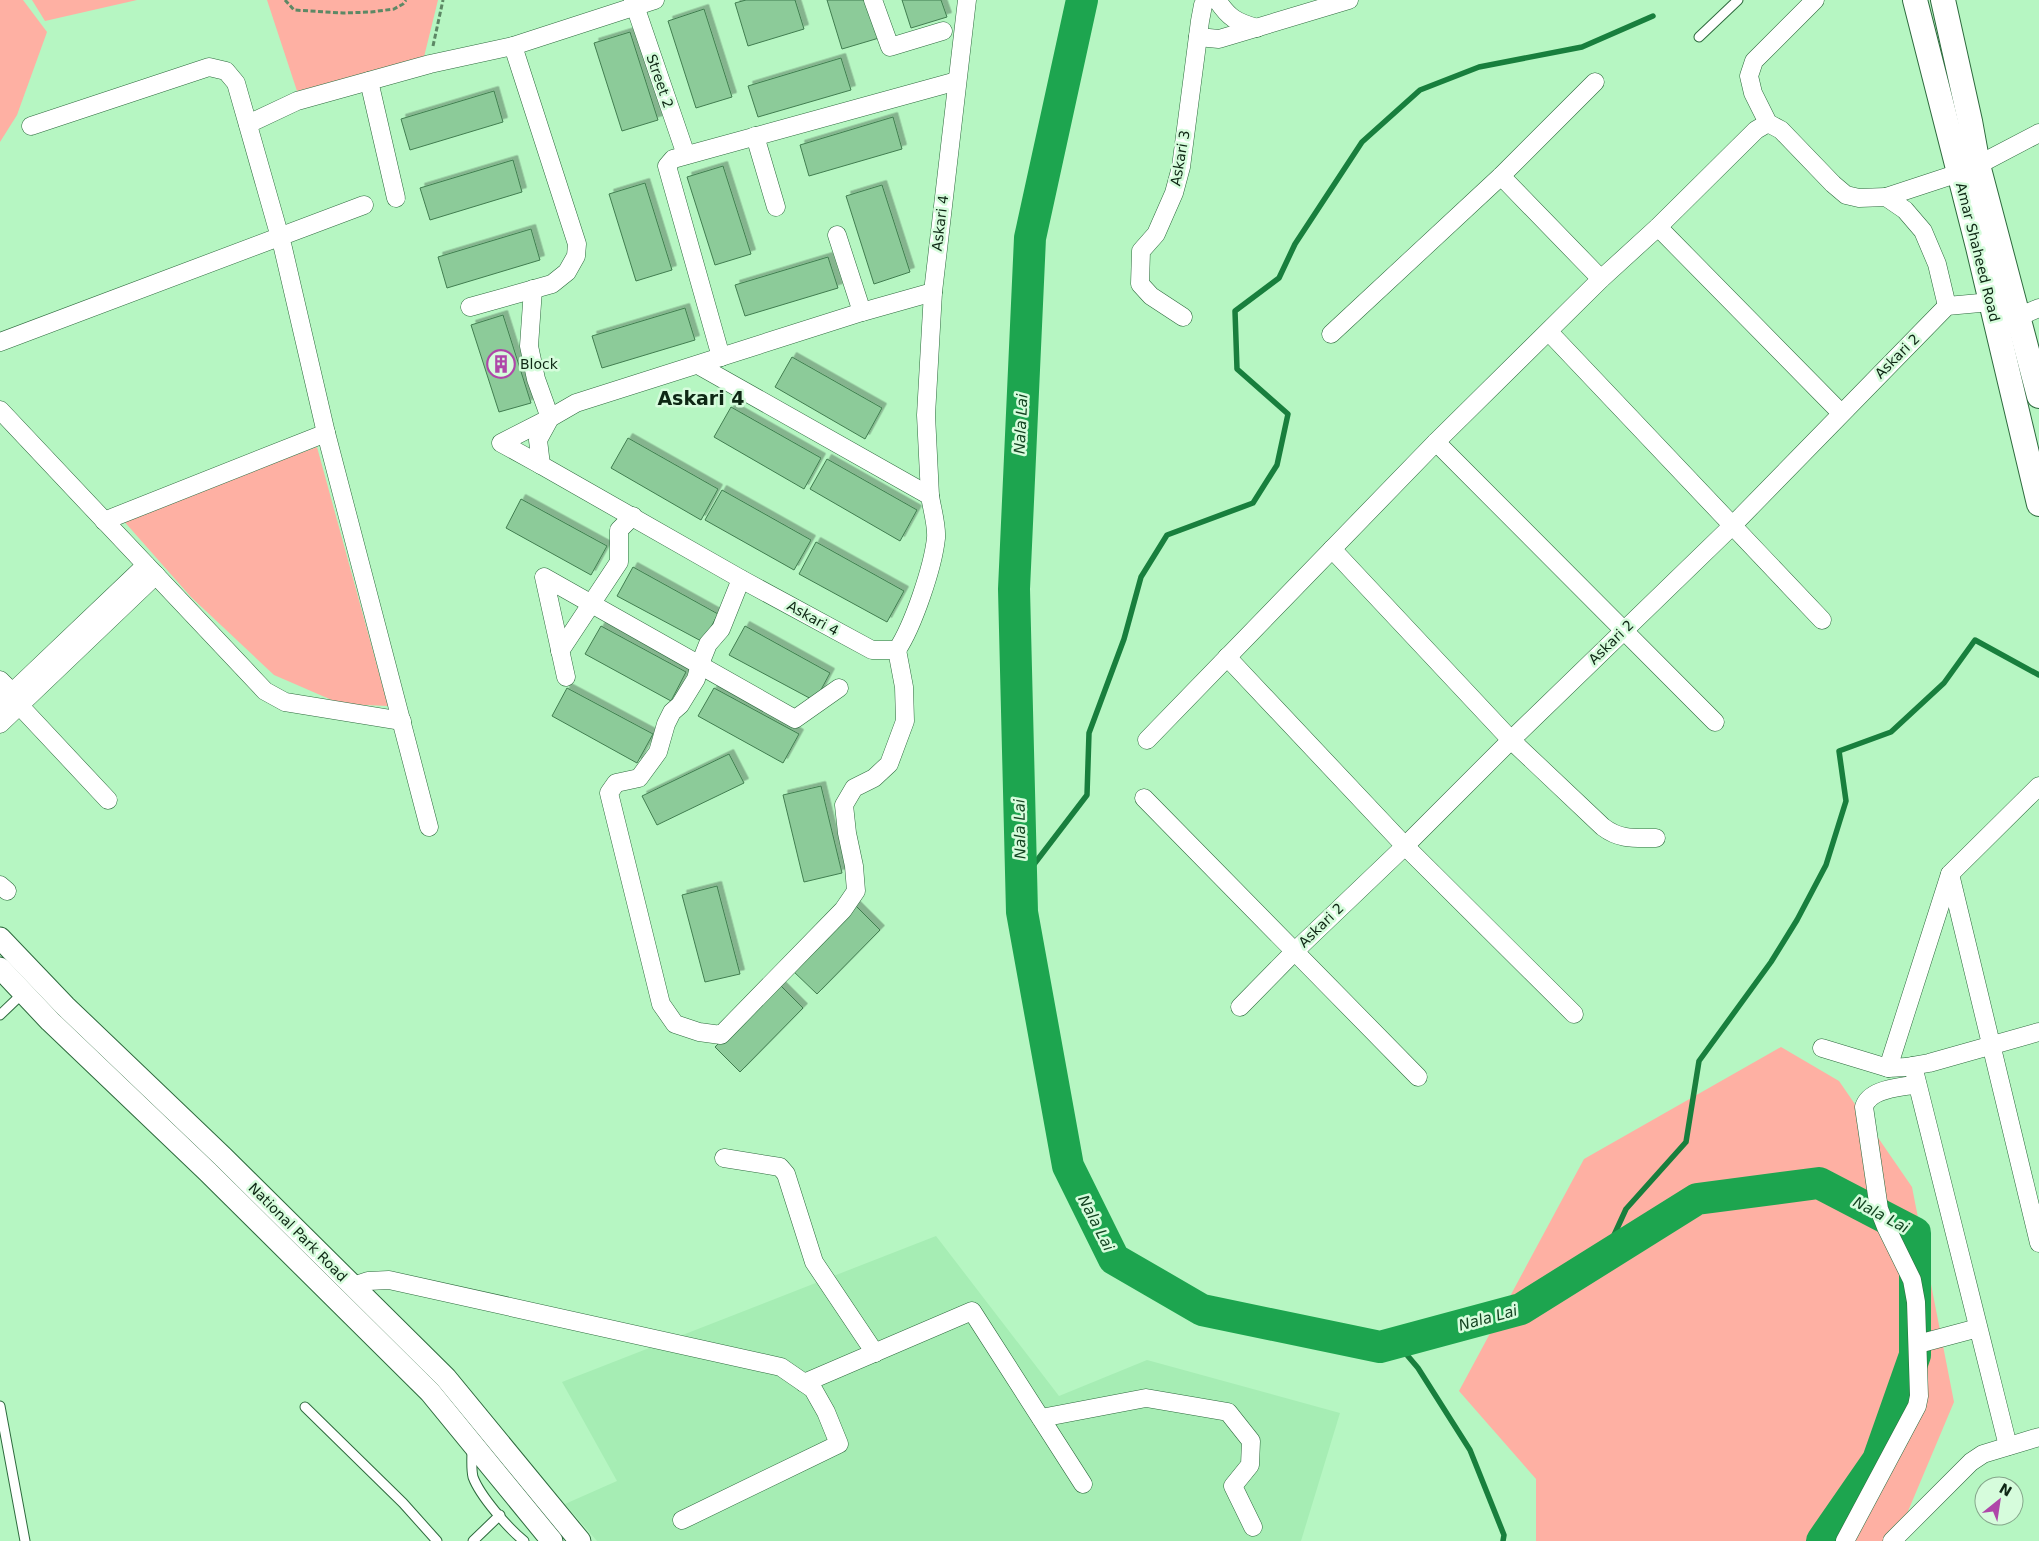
<svg xmlns="http://www.w3.org/2000/svg" width="2039" height="1541" viewBox="0 0 2039 1541" font-family="'DejaVu Sans',sans-serif">
<defs>
<filter id="shadow"><feDropShadow dx="4.5" dy="-4.5" stdDeviation="0" flood-color="#0004"/></filter>
</defs>
<rect width="100%" height="100%" fill="#b6f6c2"/>
<!-- built -->
<path fill="#a6edb4" d="M936 1236 1059 1396 1147 1360 1340 1413 1301 1541H597L565 1504 617 1481 562 1382Z"/>
<!-- green -->
<g fill="#feb0a3">
<path d="M0 0H23L47 32 17 115 0 142Z"/>
<path d="M32 0H137L45 21Z"/>
<path d="M267 0H438L423 61 297 91Z"/>
<path d="M317 447 388 706 341 704 274 675 191 597 122 519Z"/>
<path d="M1781 1047 1839 1081 1912 1187 1954 1402 1898 1535 1892 1541H1536V1479L1459 1391 1584 1159Z"/>
</g>
<g fill="none" stroke-linecap="round" stroke-linejoin="round">
<!-- stream -->
<g stroke="#187f3d" stroke-width="5.5">
<path d="M1022 880 1087 795 1089 733 1124 639 1141 577 1167 535 1253 503 1277 465 1288 414 1237 369 1235 311 1279 278 1295 244 1362 142 1420 90 1479 67 1582 47 1653 16"/>
<path d="M1604 1257 1626 1209 1686 1142 1699 1061 1771 962 1797 920 1826 865 1846 801 1839 751 1891 732 1944 683 1975 640 2039 675"/>
<path d="M1396 1342 1418 1368 1470 1450 1504 1535 1503 1541"/>
</g>
<!-- river -->
<path stroke="#1da54f" stroke-width="32" d="M1082 0 1030 238 1014 589 1022 912 1068 1166 1114 1259 1202 1310 1380 1347 1521 1309 1697 1199 1819 1183 1915 1233V1355L1878 1460 1822 1541"/>
</g>
<!-- building -->
<g fill="#8ccb99" stroke="#417e50" filter="url(#shadow)">
<path d="M746 0H795L804 29 748 46 735 3Z"/>
<path d="M827 0H866L879 38 842 49Z"/>
<path d="M902 0H941L947 17 911 28Z"/>
<path d="M704 9 732 97 696 108 668 21Z"/>
<path d="M630 32 658 120 622 131 594 43Z"/>
<path d="M841 58 851 90 758 117 748 86Z"/>
<path d="M494 91 503 122 410 150 401 119Z"/>
<path d="M893 117 902 149 809 176 800 145Z"/>
<path d="M513 160 522 192 430 220 420 188Z"/>
<path d="M723 166 751 254 715 265 687 177Z"/>
<path d="M645 183 672 270 636 281 609 194Z"/>
<path d="M882 185 910 272 874 284 846 196Z"/>
<path d="M531 229 540 260 447 288 438 257Z"/>
<path d="M828 257 838 288 745 316 735 285Z"/>
<path d="M685 308 695 340 602 368 592 336Z"/>
<path d="M503 315 531 403 499 412 471 325Z"/>
<path d="M792 357 882 408 865 439 775 387Z"/>
<path d="M731 407 821 458 804 489 714 437Z"/>
<path d="M628 438 718 489 701 520 611 468Z"/>
<path d="M827 459 917 510 900 541 810 489Z"/>
<path d="M722 490 811 540 794 570 705 520Z"/>
<path d="M521 499 607 546 591 575 506 528Z"/>
<path d="M816 542 904 591 887 622 799 574Z"/>
<path d="M633 567 718 614 703 642 617 596Z"/>
<path d="M601 626 686 672 671 701 585 654Z"/>
<path d="M745 626 830 673 815 701 729 655Z"/>
<path d="M567 688 653 734 637 763 552 716Z"/>
<path d="M714 688 799 734 783 763 698 716Z"/>
<path d="M729 754 744 783 657 825 642 796Z"/>
<path d="M821 786 842 873 804 882 783 795Z"/>
<path d="M717 886 740 974 705 982 682 895Z"/>
<path d="M855 905 880 930 817 994 792 970Z"/>
<path d="M778 983 803 1008 740 1072 715 1047Z"/>
</g>
<g fill="none" stroke-linecap="round" stroke-linejoin="round">
<defs>
<g id="service">
<path d="M1699 37 1738 0"/>
<path d="M0 1015 23 993"/>
<path d="M0 1406 25 1541"/>
<path d="M305 1407 403 1503 437 1541"/>
<path d="M472 1449C472 1458 471 1469 473 1477 480 1496 508 1528 524 1541"/>
<path d="M473 1541 500 1515"/>
</g>
<g id="minor">
<path d="M633 0 686 155"/>
<path d="M873 0 890 47 943 31"/>
<path d="M1217 0C1229 18 1236 22 1257 28"/>
<path d="M1815 0 1754 61 1749 76 1753 93 1768 123 1781 130 1833 184 1846 195 1859 198 1886 197 1905 210 1923 231 1937 264 1947 306"/>
<path d="M1198 37 1219 39 1349 0"/>
<path d="M369 81 396 198"/>
<path d="M248 124 297 101 430 64 513 46 655 0"/>
<path d="M31 126 209 67 226 71 236 83 283 248 326 433 429 827"/>
<path d="M755 136 776 207"/>
<path d="M1978 165 2039 133"/>
<path d="M1501 176 1601 279"/>
<path d="M1886 197 1959 173"/>
<path d="M1658 227 1841 413"/>
<path d="M837 235 862 312"/>
<path d="M533 289 529 346 536 379 550 418 501 443 541 465"/>
<path d="M470 307 552 284 567 272 576 256 577 244 513 46"/>
<path d="M1183 317 1151 296 1140 284 1141 251 1156 234 1174 193 1181 167 1200 21 1203 5 1207 0"/>
<path d="M2018 317 2039 308"/>
<path d="M1549 332 1822 620"/>
<path d="M1331 334 1501 176 1595 82"/>
<path d="M0 342 364 205"/>
<path d="M721 357 667 166 673 159 957 81"/>
<path d="M698 365 930 496C932 509 937 525 936 538 933 567 913 626 897 650H872L741 579 541 465 538 440 550 418 576 403 862 312 933 292 967 0"/>
<path d="M0 410 265 691 285 702 402 721"/>
<path d="M1436 442 1715 722"/>
<path d="M930 496 926 415 933 292"/>
<path d="M104 521 326 433"/>
<path d="M1332 549 1511 740 1603 827C1620 840 1635 838 1656 838"/>
<path d="M741 579 721 629 708 644 700 664 696 679 680 705 672 712 666 724 658 752 639 778 616 783 609 793 661 1004 675 1024 699 1032 721 1035 843 910 856 891 854 866 847 833 844 805 854 788 874 778 889 764 905 721 904 687 897 650"/>
<path d="M560 651 619 562V530L633 516"/>
<path d="M1227 657 1405 846 1574 1014"/>
<path d="M566 677 544 577 795 719 839 688"/>
<path d="M0 680 12 692 19 705 108 800"/>
<path d="M0 704 146 565"/>
<path d="M0 724 156 575"/>
<path d="M1147 740 1436 442 1601 279 1658 227 1756 130 1768 123"/>
<path d="M2039 786 1950 874 2039 1243"/>
<path d="M1144 798 1418 1077"/>
<path d="M0 885 7 891"/>
<path d="M1240 1007 1294 952 1405 846 1511 740 1731 527 1947 306 1991 302"/>
<path d="M1822 1048 1888 1068 1906 1067 1929 1063 2039 1032"/>
<path d="M1913 1066 2008 1446"/>
<path d="M1888 1068 1950 874"/>
<path d="M724 1158 780 1167 786 1174 814 1262 875 1353"/>
<path d="M353 1286 368 1281 389 1280 781 1367 813 1389 826 1412 839 1444 682 1520"/>
<path d="M1918 1344 1978 1328"/>
<path d="M804 1383 972 1311 1083 1484"/>
<path d="M1041 1418 1146 1398 1228 1412 1251 1441 1250 1465 1233 1486 1253 1527"/>
<path d="M1845 1541 1917 1406 1919 1396 1916 1302 1912 1280 1886 1227 1879 1209 1864 1107C1870 1088 1900 1088 1917 1084"/>
<path d="M1892 1541 1971 1462 1983 1454 2039 1437"/>
</g>
<g id="tertiary">
<path d="M0 938 65 1006 223 1157 446 1378 580 1541"/>
<path d="M0 968 50 1021 208 1172 430 1392 552 1541"/>
</g>
<g id="secondary">
<path d="M1915 0 1978 247 2039 504"/>
<path d="M1943 0 1970 121 1978 165 2039 396"/>
</g>
</defs>
<!-- service casing -->
<use href="#service" stroke="#2d6a3d" stroke-width="11"/>
<!-- minor casing -->
<use href="#minor" stroke="#2d6a3d" stroke-width="19"/>
<!-- tertiary casing -->
<use href="#tertiary" stroke="#2d6a3d" stroke-width="23"/>
<!-- secondary casing -->
<use href="#secondary" stroke="#2d6a3d" stroke-width="26"/>
<!-- path -->
<g stroke="#5d8865" stroke-width="3" stroke-dasharray="5 2.5" stroke-linecap="butt">
<path d="M285 0 294 10 343 13 371 12 394 9 403 4 406 0"/>
<path d="M433 46 443 0"/>
</g>
<!-- service -->
<use href="#service" stroke="#fff" stroke-width="9"/>
<!-- minor -->
<use href="#minor" stroke="#fff" stroke-width="18"/>
<!-- tertiary -->
<use href="#tertiary" stroke="#fff" stroke-width="21"/>
<!-- secondary -->
<use href="#secondary" stroke="#fff" stroke-width="24"/>
</g>
<!-- icons -->
<defs>
<symbol id="building-ring" viewBox="-11 -11 22 22"><circle r="9.5" fill="#d6fcdc" stroke="#af47a9" stroke-width="1.5"/><path d="M-4-6H4V6H1V3H-1V6H-4ZM-2.5-4.3h1.7v1.8h-1.7ZM.8-4.3h1.7v1.8H.8ZM-2.5-1h1.7V.8h-1.7ZM.8-1h1.7V.8H.8Z" fill="#af47a9"/></symbol>
</defs>
<g fill-rule="evenodd">
<use href="#building-ring" x="485" y="348" width="32" height="32"/>
</g>
<g text-anchor="middle" stroke-width="5" stroke-linejoin="round" paint-order="stroke">
<!-- street labels -->
<g font-size="14" fill="#0e2714" stroke="#d6fcdc">
<text transform="translate(660 81) rotate(71)" y="5">Street 2</text>
<text transform="translate(1180 158) rotate(-80)" y="5">Askari 3</text>
<text transform="translate(940 223) rotate(-83)" y="5">Askari 4</text>
<text transform="translate(1978 252) rotate(76)" y="5">Amar Shaheed Road</text>
<text transform="translate(1897 356) rotate(-45)" y="5">Askari 2</text>
<text transform="translate(813 618) rotate(29)" y="5">Askari 4</text>
<text transform="translate(1611 642) rotate(-44)" y="5">Askari 2</text>
<text transform="translate(1321 925) rotate(-44)" y="5">Askari 2</text>
<text transform="translate(298 1232) rotate(45)" y="5">National Park Road</text>
</g>
<!-- poi labels -->
<g font-size="14" fill="#0e2714" stroke="#d6fcdc" text-anchor="start">
<text x="520" y="369">Block</text>
</g>
<!-- water labels -->
<g font-size="15" font-style="italic" fill="#134321" stroke="#d6fcdc">
<text transform="translate(1021 424) rotate(-87)" y="5">Nala Lai</text>
<text transform="translate(1020 829) rotate(-91)" y="5">Nala Lai</text>
<text transform="translate(1881 1215) rotate(28)" y="5">Nala Lai</text>
<text transform="translate(1096 1223) rotate(63)" y="5">Nala Lai</text>
<text transform="translate(1488 1318) rotate(-15)" y="5">Nala Lai</text>
</g>
<!-- district labels -->
<g font-size="19" font-weight="bold" fill="#0e2714" stroke="#d6fcdc">
<text x="701" y="405">Askari 4</text>
</g>
</g>
<!-- north arrow -->
<g transform="translate(1999 1501) rotate(30)"><circle r="24" fill="#d6fcdc" stroke="#86a78c"/>
<path d="M0-4L9 19L0 12L-9 19Z" fill="#af47a9"/>
<text y="-8" font-size="14" font-weight="bold" text-anchor="middle" fill="#0e2714">N</text>
</g>
</svg>
